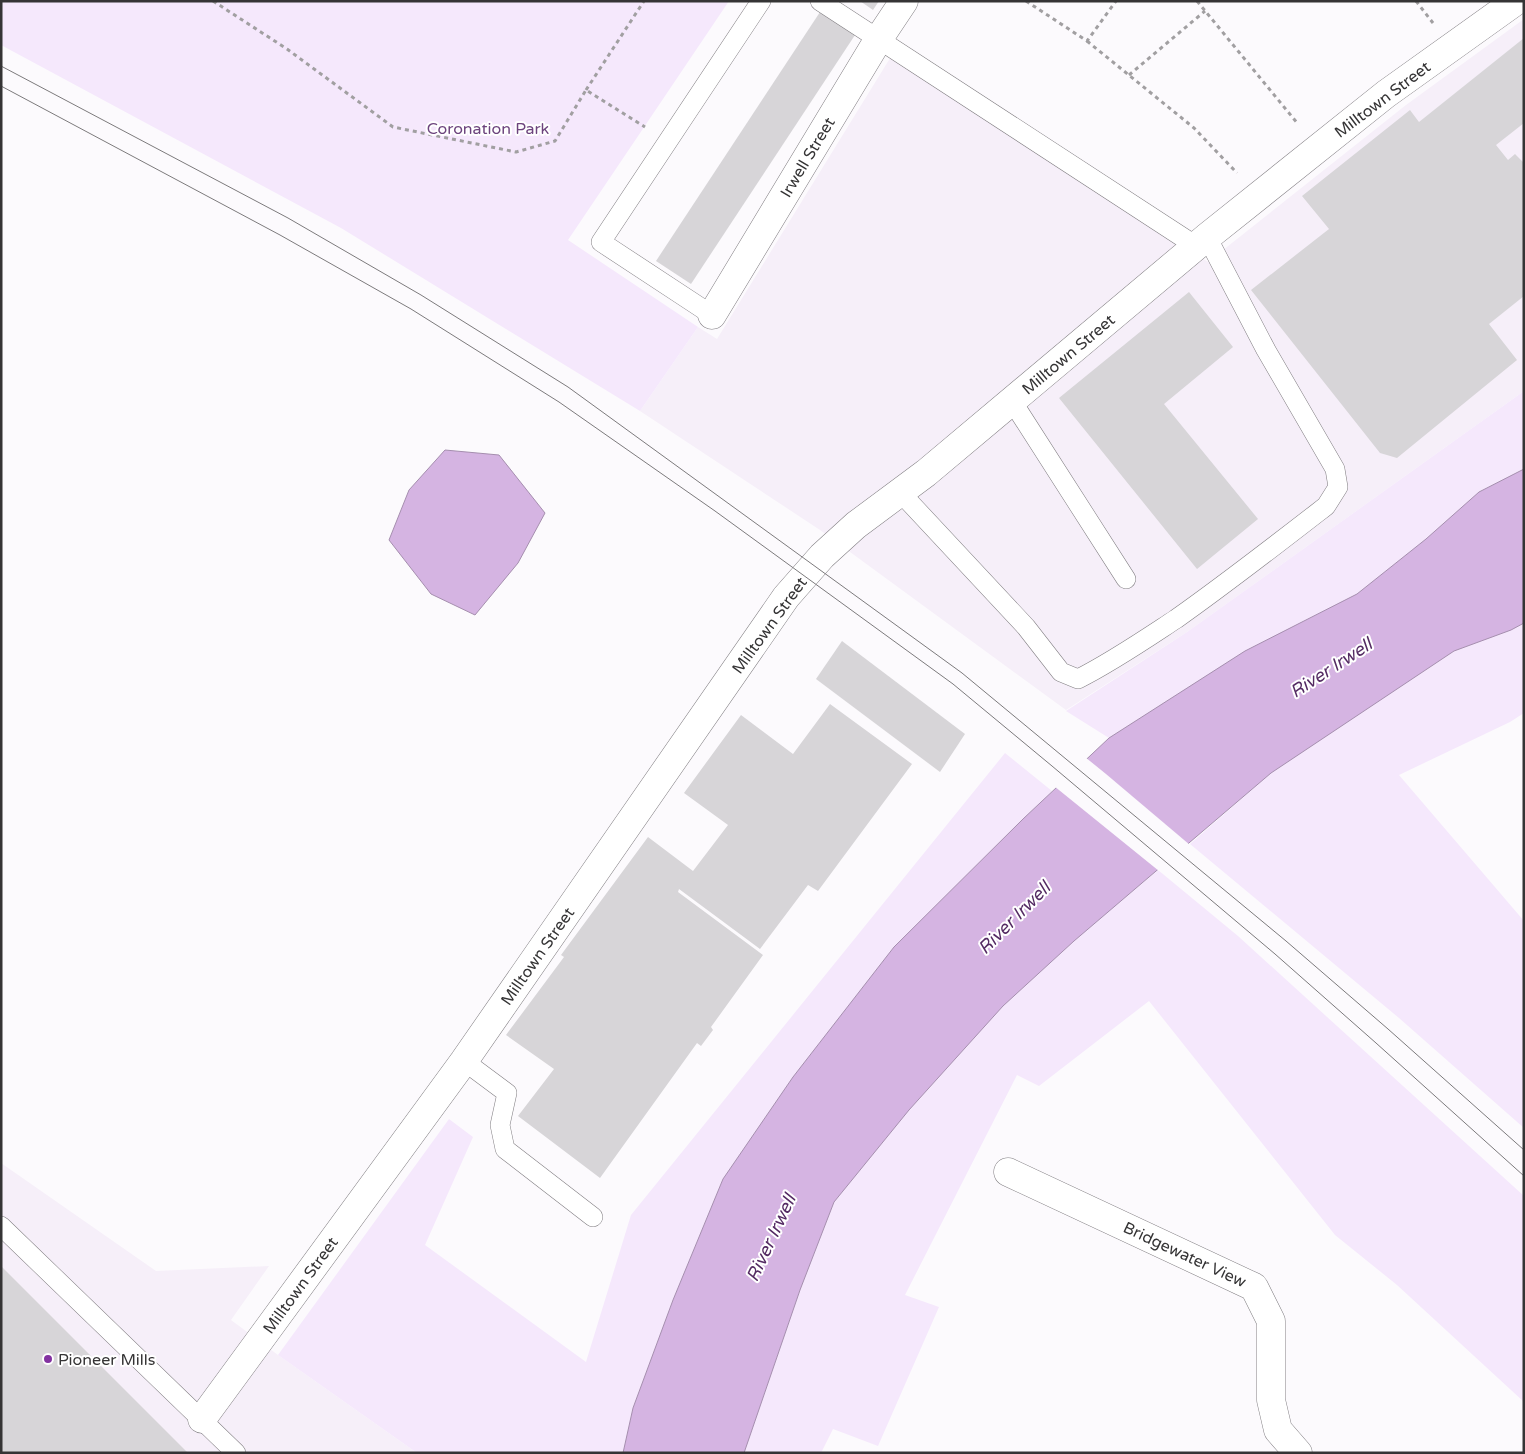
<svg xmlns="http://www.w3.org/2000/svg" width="1525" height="1454" viewBox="0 0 1525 1454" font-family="'Varela Round',sans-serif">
<rect width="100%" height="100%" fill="#fcfafd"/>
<!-- built -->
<g fill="#f6eff9">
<path d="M1524 19V391L1187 632 1066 710 820 530 640 411 698 327 717 339 892 55 1208 262 1406 105Z"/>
<path d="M1 1163 156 1271 269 1266 231 1320 278 1355 417 1453H1Z"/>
</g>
<!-- green -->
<g fill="#f5e8fc">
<path d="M1 1H729L568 240 698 327 640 411 341 228 1 45Z"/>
<path d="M1524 391V469L1479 492 1426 539 1357 594 1245 652 1109 738 1066 711 1187 632Z"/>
<path d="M1524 623V713L1510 722 1399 775 1524 921V1128L1399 1018 1190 844 1271 773 1396 689 1454 651 1511 630Z"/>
<path d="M1005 753 1052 791 894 947 793 1077 723 1179 673 1300 633 1408 623 1453H417L278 1355 449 1119 473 1137 425 1245 586 1362 631 1215Z"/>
<path d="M1158 870 1238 936 1524 1196V1402L1397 1285 1335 1235 1149 1001 1039 1086 1017 1075 905 1295 939 1307 878 1446 833 1429 821 1453H744L800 1290 834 1202 909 1110 1003 1006 1074 941Z"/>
</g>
<!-- water -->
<g fill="#d5b4e2" stroke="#a58eae">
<path d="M445 450 499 455 545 513 518 563 475 615 431 594 389 540 409 490Z"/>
<path d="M1524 469V623L1511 630 1454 651 1271 773 1074 941 1003 1006 909 1110 834 1202 800 1290 744 1453H623L633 1408 673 1300 723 1179 793 1077 894 947 1023 819 1109 738 1245 651 1357 594 1426 539 1479 492Z"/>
</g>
<!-- pier -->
<path fill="#fcfafd" d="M1085 757 1106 774 1190 845 1159 871 1054 786Z"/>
<!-- building -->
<g fill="#d7d5d8">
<path d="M860 1H879L873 10Z"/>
<path d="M822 9 857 32 691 284 656 261Z"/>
<path d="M1524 38V123L1496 145 1508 160 1515 154 1524 163V296L1489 324 1517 360 1397 458 1380 453 1251 290 1329 229 1302 196 1410 110 1419 122Z"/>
<path d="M1189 292 1233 347 1164 404 1258 519 1197 569 1059 398Z"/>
<path d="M842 641 965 734 940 772 816 679Z"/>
<path d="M830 704 912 764 818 891 808 885 760 949 679 889 678 892 763 955 711 1027 713 1030 701 1046 697 1043 600 1178 518 1116 554 1069 506 1035 564 957 561 955 648 837 693 871 728 825 684 793 741 715 793 754Z"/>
<path d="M1 1266 188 1453H1Z"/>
</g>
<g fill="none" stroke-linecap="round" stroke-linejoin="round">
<defs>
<g id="service">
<path d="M820 1 1196 246"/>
<path d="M712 315 601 242 761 1"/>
<path d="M1012 401 1126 579"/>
<path d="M900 492 1026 627 1061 672 1078 679C1112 662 1144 640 1176 619 1227 583 1277 544 1326 506L1338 487 1335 469 1266 350 1207 237"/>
<path d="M464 1061 507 1093 500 1125 505 1149 593 1217"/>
<path d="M1 1226 236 1453"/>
</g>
<g id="minor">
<path d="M712 315 878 40 904 1"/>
<path d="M1008 1172 1254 1287 1271 1321V1400L1278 1430 1298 1453"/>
<path d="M202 1419 464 1061 786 597 822 556 856 525 926 473 1207 237 1386 94 1516 1"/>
</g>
</defs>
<!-- service casing -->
<use href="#service" stroke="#817e82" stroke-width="20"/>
<!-- minor casing -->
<use href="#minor" stroke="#817e82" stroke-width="29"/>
<!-- path -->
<g stroke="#a19fa1" stroke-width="3" stroke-dasharray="4 4" stroke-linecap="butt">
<path d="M213 1 287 49 393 127 516 152 555 141 586 90 645 127"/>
<path d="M1026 1 1087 41 1116 1"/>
<path d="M1197 1 1298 124"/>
<path d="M1416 1 1433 23"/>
<path d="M1087 41 1194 128 1237 173"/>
<path d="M1129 75 1205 11"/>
<path d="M586 90 644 1"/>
</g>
<!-- service -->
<use href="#service" stroke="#fff" stroke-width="19"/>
<!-- minor -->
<use href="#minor" stroke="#fff" stroke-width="28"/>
<!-- tram -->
<g stroke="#7c7a7c" stroke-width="1">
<path d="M1 66 288 218 421 295 568 387 962 673 1286 941 1388 1029 1524 1150"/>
<path d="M1 86 280 235 411 309 559 402 715 511 953 684 1052 766 1275 954 1376 1043 1524 1176"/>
</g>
</g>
<!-- markers -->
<circle fill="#8332a1" stroke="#fff" stroke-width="2" cx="48" cy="1359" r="5"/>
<g text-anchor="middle" stroke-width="4" stroke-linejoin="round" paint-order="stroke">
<!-- street labels -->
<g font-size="16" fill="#353435" stroke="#fff">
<text transform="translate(1382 99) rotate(-37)" y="6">Milltown Street</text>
<text transform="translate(807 157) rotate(-59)" y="6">Irwell Street</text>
<text transform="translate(1068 354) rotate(-40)" y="6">Milltown Street</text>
<text transform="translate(769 625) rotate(-54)" y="6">Milltown Street</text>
<text transform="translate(537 956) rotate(-55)" y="6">Milltown Street</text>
<text transform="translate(1185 1254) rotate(25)" y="6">Bridgewater View</text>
<text transform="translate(300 1285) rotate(-54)" y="6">Milltown Street</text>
</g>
<!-- park labels -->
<g font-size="16" fill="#6c437d" stroke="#fff">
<text x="488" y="134">Coronation Park</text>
</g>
<!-- poi labels -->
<g font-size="16" fill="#353435" stroke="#fff" text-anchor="start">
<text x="58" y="1365">Pioneer Mills</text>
</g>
<!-- water labels -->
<g font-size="18" font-style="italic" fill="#542b63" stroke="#fff">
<text transform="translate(1331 668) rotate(-33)" y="6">River Irwell</text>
<text transform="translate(1014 918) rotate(-45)" y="6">River Irwell</text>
<text transform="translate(771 1238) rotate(-65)" y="6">River Irwell</text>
</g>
</g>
<!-- border -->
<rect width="1525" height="1454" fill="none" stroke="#353435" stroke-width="5"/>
</svg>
